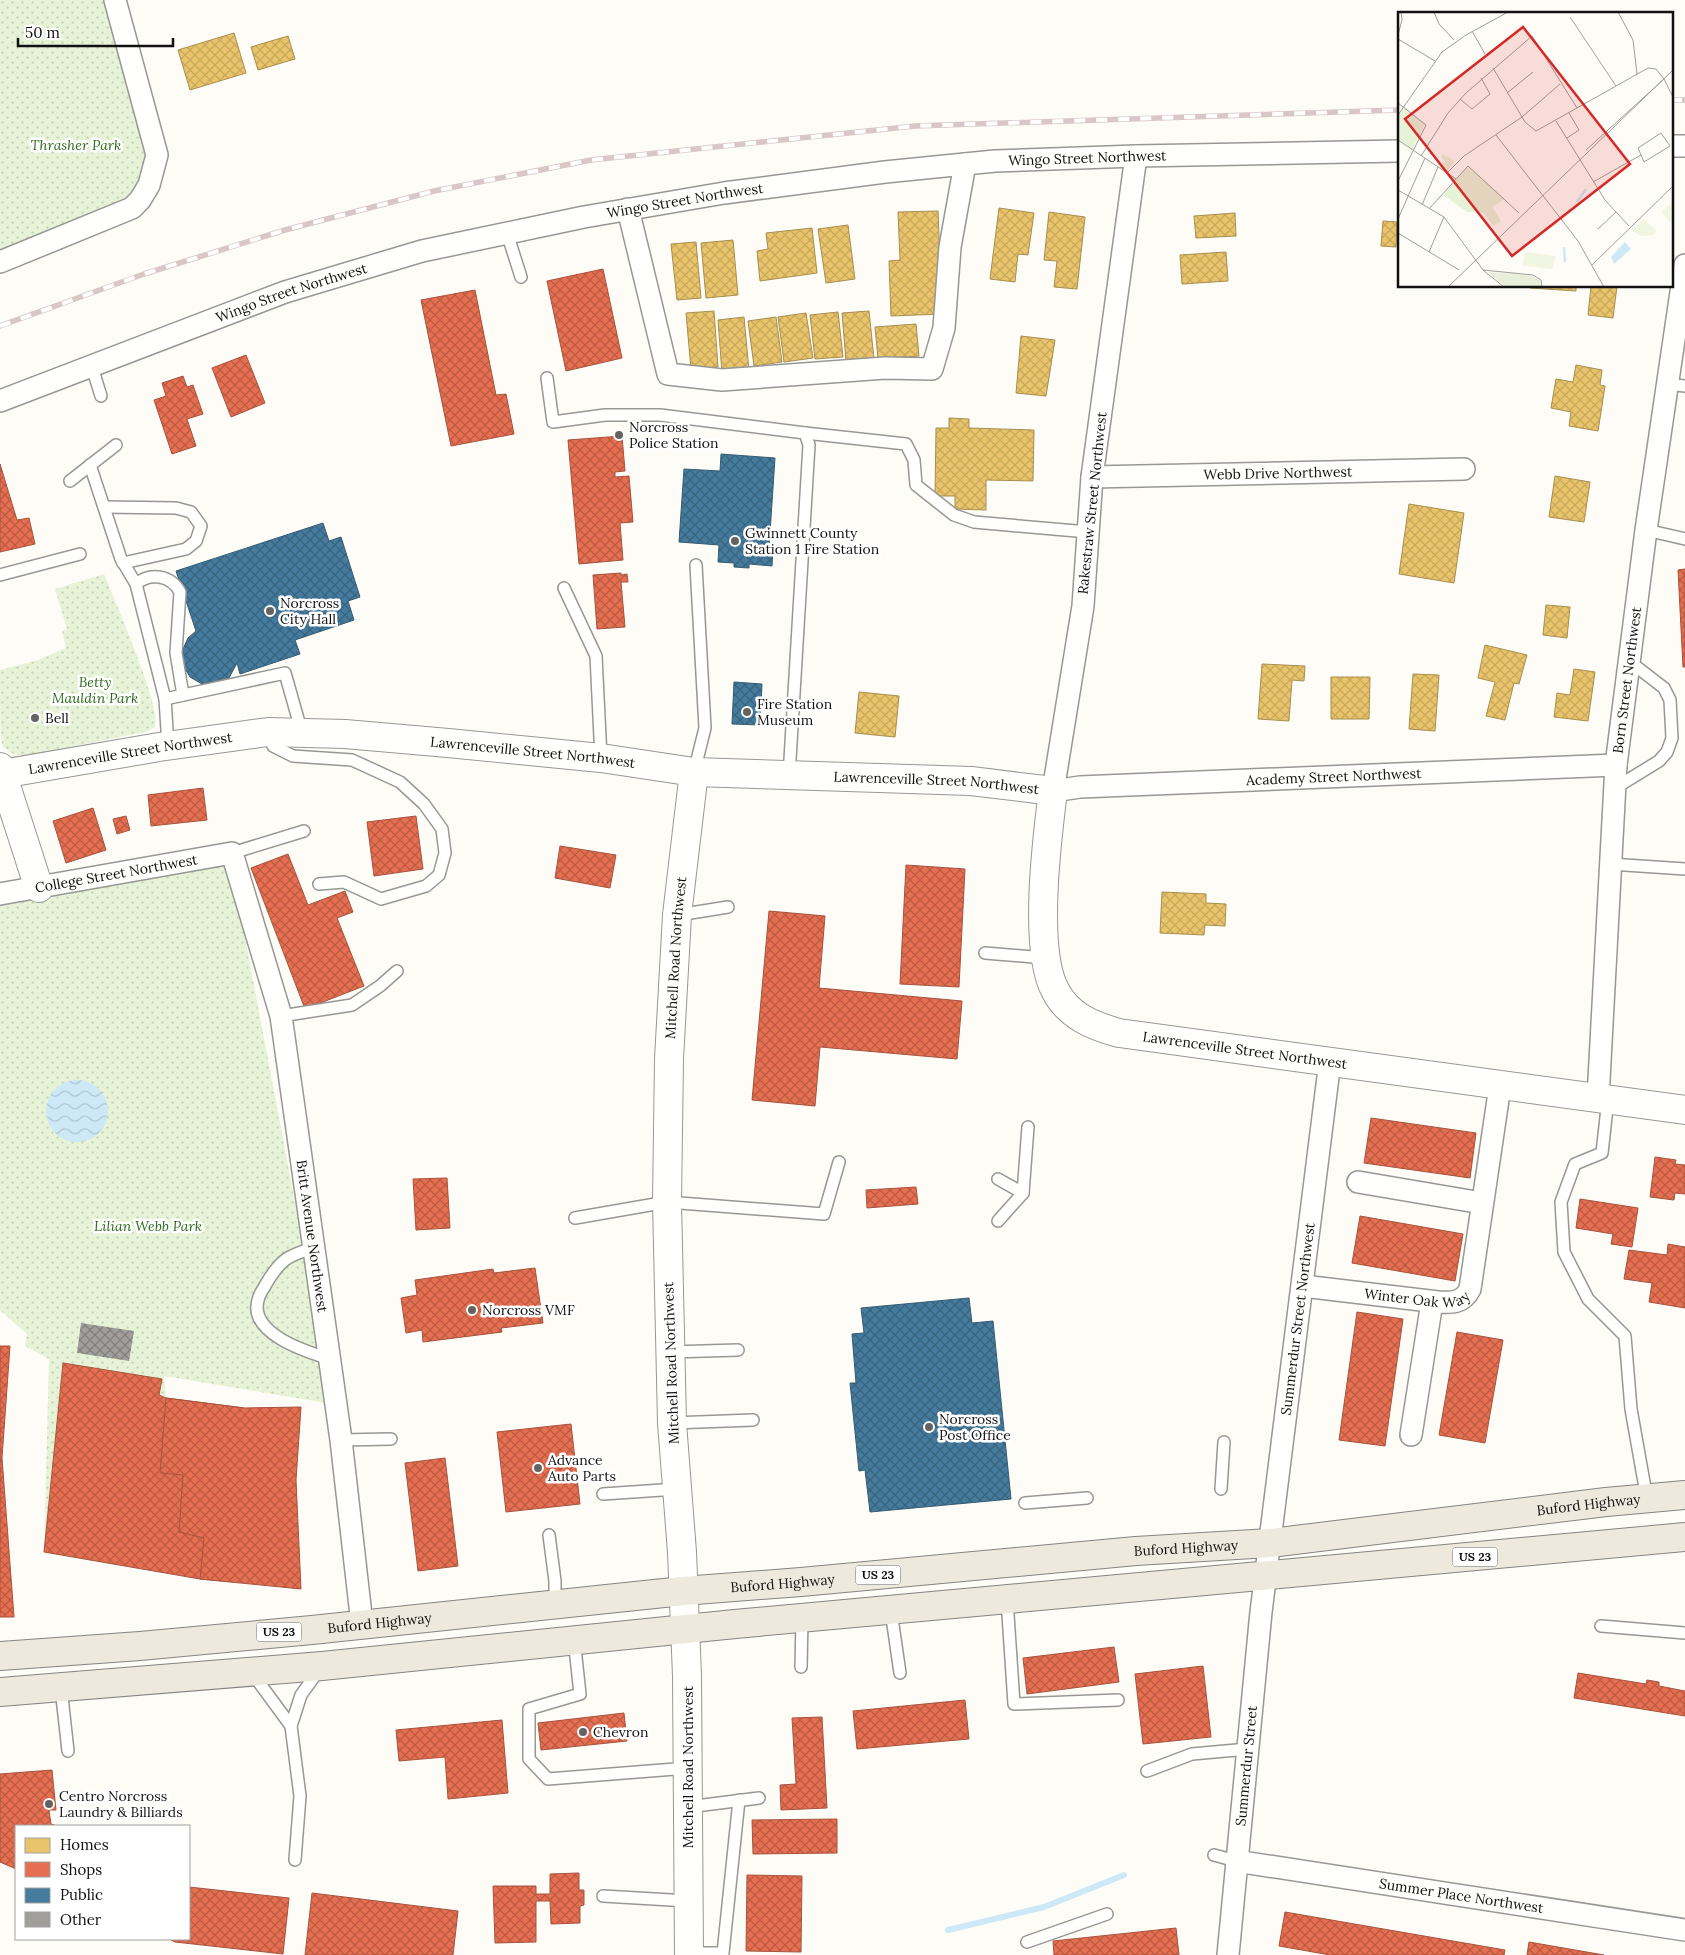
<svg xmlns="http://www.w3.org/2000/svg" width="1685" height="1955" viewBox="0 0 1685 1955" font-family="Lora,serif">
<defs>
<pattern id="park-dots" width="8" height="8" patternUnits="userSpaceOnUse" patternTransform="scale(1.25)"><rect width="8" height="8" fill="#e7f3d7"/><path d="M2 2h.1M6 6h.1" fill="none" stroke="#c5cfb8" stroke-width="1.8" stroke-linecap="round"/></pattern>
<pattern id="water-waves" width="16" height="10" patternUnits="userSpaceOnUse" patternTransform="scale(1.25)"><rect width="16" height="10" fill="#cde8f7"/><path d="M0 5q4-4 8 0t8 0" fill="none" stroke="#afc6d3"/></pattern>
<pattern id="homes-cross-hatch" width="8" height="8" patternUnits="userSpaceOnUse" patternTransform="scale(1.25)"><rect width="8" height="8" fill="#e9c46a"/><path d="M0 0l8 8M0 8l8-8" fill="none" stroke="#c7a75b"/></pattern>
<pattern id="shops-cross-hatch" width="8" height="8" patternUnits="userSpaceOnUse" patternTransform="scale(1.25)"><rect width="8" height="8" fill="#e76f51"/><path d="M0 0l8 8M0 8l8-8" fill="none" stroke="#ba5a42"/></pattern>
<pattern id="public-cross-hatch" width="8" height="8" patternUnits="userSpaceOnUse" patternTransform="scale(1.25)"><rect width="8" height="8" fill="#457b9d"/><path d="M0 0l8 8M0 8l8-8" fill="none" stroke="#38637f"/></pattern>
<pattern id="building-cross-hatch" width="8" height="8" patternUnits="userSpaceOnUse" patternTransform="scale(1.25)"><rect width="8" height="8" fill="#a19f9c"/><path d="M0 0l8 8M0 8l8-8" fill="none" stroke="#82807e"/></pattern>
</defs>
<rect width="100%" height="100%" fill="#fdfcf7"/>
<!-- park -->
<g fill="url(#park-dots)">
<path d="M0 0H115L157 155 140 200 0 262Z"/>
<path d="M104 574C114 600 162 707 155 727L145 732 29 755C19 757 8 754 2 744 0 733 0 685 0 670L35 661 66 648 62 631 67 629 55 589Z"/>
<path d="M230 858 333 1404 164 1376 166 1398 144 1569 44 1552 49 1359 25 1346 27 1334 0 1310V901Z"/>
</g>
<!-- water -->
<circle fill="url(#water-waves)" cx="77" cy="1111" r="31"/>
<!-- homes -->
<g fill="url(#homes-cross-hatch)" stroke="#a88e4f">
<path d="M234 33 246 73 190 90 178 50Z"/>
<path d="M288 36 295 59 258 70 251 47Z"/>
<path d="M999 208 1034 213 1028 255 1018 254 1015 282 990 279Z"/>
<path d="M938 211 942 314 891 316 889 261 900 260 898 212Z"/>
<path d="M1049 212 1085 217 1077 289 1054 287 1057 261 1044 260Z"/>
<path d="M1235 213 1236 236 1196 238 1194 216Z"/>
<path d="M1383 221 1397 222 1396 247 1381 246Z"/>
<path d="M848 225 855 279 826 283 818 229Z"/>
<path d="M812 228 817 273 760 281 757 251 768 249 766 233Z"/>
<path d="M733 240 738 295 706 298 701 243Z"/>
<path d="M696 242 701 298 677 300 671 244Z"/>
<path d="M1226 252 1228 281 1182 284 1180 255Z"/>
<path d="M1530 286H1576V291L1530 288Z"/>
<path d="M1591 286H1617L1613 318 1588 315Z"/>
<path d="M714 311 718 367 691 369 686 313Z"/>
<path d="M869 311 874 359 846 361 842 313Z"/>
<path d="M838 312 843 357 815 359 810 315Z"/>
<path d="M806 313 813 358 784 362 778 317Z"/>
<path d="M744 317 749 371 722 373 718 320Z"/>
<path d="M776 317 782 362 754 366 748 321Z"/>
<path d="M916 324 919 356 878 359 875 327Z"/>
<path d="M1021 336 1055 340 1046 396 1016 393Z"/>
<path d="M1576 365 1602 370 1600 385 1605 386 1598 431 1569 426 1571 412 1551 408 1556 379 1573 382Z"/>
<path d="M949 418 969 419V428L1034 430 1033 481 986 480V510L955 509V496H935L936 428H949Z"/>
<path d="M1555 476 1590 482 1584 522 1549 517Z"/>
<path d="M1409 504 1464 513 1454 583 1399 574Z"/>
<path d="M1546 605 1570 607 1567 638 1543 635Z"/>
<path d="M1485 645 1527 655 1519 684 1514 683 1505 720 1486 716 1495 682 1478 678Z"/>
<path d="M1262 664 1305 666 1304 681 1292 680 1289 721 1258 719Z"/>
<path d="M1574 669 1595 672 1588 721 1554 717 1557 693 1570 695Z"/>
<path d="M1413 674 1439 675 1435 731 1409 729Z"/>
<path d="M1331 677H1370L1369 719H1331Z"/>
<path d="M859 692 899 696 895 737 855 733Z"/>
<path d="M1162 892 1206 894V903L1226 904 1225 926 1205 925 1204 935 1160 933Z"/>
</g>
<!-- shops -->
<g fill="url(#shops-cross-hatch)" stroke="#a7533e">
<path d="M603 269 622 358 566 371 547 281Z"/>
<path d="M475 290 496 395 506 394 514 434 451 446 421 300Z"/>
<path d="M246 355 265 403 231 417 212 368Z"/>
<path d="M183 376 187 387 193 385 203 414 187 419 196 446 172 454 154 400 166 396 162 383Z"/>
<path d="M622 436 625 471 615 472V477L629 476 633 522 620 523 623 560 579 564 568 440Z"/>
<path d="M0 464 17 520 29 518 35 544 0 552Z"/>
<path d="M1685 569V667H1683L1678 570Z"/>
<path d="M621 573V575L627 574 628 582H621L625 627 597 629 593 575Z"/>
<path d="M203 788 207 820 151 826 148 795Z"/>
<path d="M93 808 106 850 66 863 53 821Z"/>
<path d="M126 816 130 830 117 834 113 819Z"/>
<path d="M416 816 423 869 374 876 367 822Z"/>
<path d="M560 846 616 855 610 888 555 878Z"/>
<path d="M288 854 308 905 345 891 353 912 337 918 364 986 305 1009 251 868Z"/>
<path d="M906 865 965 869 959 987 900 984Z"/>
<path d="M769 911 825 916 819 988 962 1001 957 1059 820 1047 815 1106 752 1100Z"/>
<path d="M1371 1118 1476 1133 1470 1178 1364 1163Z"/>
<path d="M1655 1157 1676 1160 1675 1164 1685 1165V1194L1675 1193 1674 1200 1650 1197Z"/>
<path d="M447 1178 450 1228 416 1230 413 1179Z"/>
<path d="M916 1187 918 1204 867 1208 866 1190Z"/>
<path d="M1580 1199 1638 1208 1632 1247 1611 1244 1613 1234 1576 1228Z"/>
<path d="M1360 1216 1463 1234 1455 1281 1352 1263Z"/>
<path d="M1668 1244 1685 1247V1308L1649 1302 1652 1283 1624 1279 1629 1250 1667 1255Z"/>
<path d="M535 1268 543 1323 501 1328 502 1332 423 1342 422 1330 406 1333 401 1298 417 1295 415 1280 493 1269 494 1273Z"/>
<path d="M1357 1312 1403 1319 1385 1446 1339 1440Z"/>
<path d="M1457 1332 1503 1340 1485 1443 1439 1435Z"/>
<path d="M0 1346H10L2 1458 14 1617H0Z"/>
<path d="M63 1363 162 1379 159 1395 166 1398 244 1408 235 1582 200 1579 44 1552Z"/>
<path d="M166 1398 244 1408 301 1407 296 1480 301 1589 200 1579 204 1538 179 1532 183 1475 160 1473Z"/>
<path d="M571 1424 580 1504 506 1512 497 1432Z"/>
<path d="M445 1458 458 1566 418 1571 405 1463Z"/>
<path d="M1114 1647 1119 1682 1027 1694 1023 1658Z"/>
<path d="M1203 1666 1211 1737 1143 1744 1135 1674Z"/>
<path d="M1578 1673 1646 1684 1647 1680 1659 1682V1686L1685 1691V1716L1574 1698Z"/>
<path d="M965 1700 969 1739 857 1749 853 1711Z"/>
<path d="M624 1713 627 1741 541 1750 538 1723Z"/>
<path d="M822 1717 827 1808 781 1810 780 1785 796 1784 792 1718Z"/>
<path d="M502 1720 508 1793 448 1799 445 1757 399 1761 396 1730Z"/>
<path d="M52 1770 56 1810H49L51 1824 57 1826H16V1869L0 1862V1774Z"/>
<path d="M837 1819V1853L753 1854 752 1820Z"/>
<path d="M579 1873V1890H584V1905L580 1906V1923L551 1924 550 1901H536V1942L495 1943 493 1886H536V1894H550V1874Z"/>
<path d="M747 1875 802 1876 801 1952 746 1951Z"/>
<path d="M189 1887 289 1898 283 1954 175 1942 169 1939H189Z"/>
<path d="M312 1893 458 1911 453 1955H305Z"/>
<path d="M1285 1912 1505 1950 1504 1955H1330L1279 1946Z"/>
<path d="M1176 1928 1179 1955H1054L1053 1941Z"/>
<path d="M1529 1942 1604 1955H1527Z"/>
</g>
<!-- public -->
<g fill="url(#public-cross-hatch)" stroke="#355b73">
<path d="M721 454 775 458 769 548H773L772 566 749 564V568L734 567V563L718 562 719 545 679 542 684 469 720 471Z"/>
<path d="M323 523 329 541 341 537 360 597 348 601 354 620 295 640 300 654 240 674 237 663 229 678 213 685 202 684 190 677 183 665V649L188 638 196 631 176 571Z"/>
<path d="M734 682 762 684 760 725 732 724Z"/>
<path d="M969 1298 972 1323 993 1321 1011 1499 870 1512 865 1470 859 1471 850 1383H856L852 1334 864 1333 861 1308Z"/>
</g>
<g fill="none" stroke-linecap="round" stroke-linejoin="round">
<!-- stream -->
<path stroke="#cde8f7" stroke-width="6" d="M948 1930 1044 1907 1124 1875"/>
</g>
<!-- building -->
<path fill="url(#building-cross-hatch)" d="M81 1323 134 1331 129 1361 77 1353Z"/>
<g fill="none" stroke-linecap="round" stroke-linejoin="round">
<defs>
<g id="service">
<path d="M507 233 521 277"/>
<path d="M92 367 101 396"/>
<path d="M547 378 553 422 605 415H660L805 433 809 445 789 776"/>
<path d="M1667 384 1685 386"/>
<path d="M805 433 906 444 914 460 916 485 954 515 974 522 1088 532"/>
<path d="M90 465 121 559 136 584 165 699 168 745"/>
<path d="M70 481 116 445"/>
<path d="M104 507 176 508 191 512 201 526 196 541 186 549 123 563"/>
<path d="M1646 530 1685 539"/>
<path d="M0 575 80 554"/>
<path d="M136 584C150 572 171 575 180 592L176 653 183 695"/>
<path d="M564 588 596 656 601 758"/>
<path d="M165 699 285 673 302 733"/>
<path d="M268 732 273 746 293 756 352 760 400 782 424 804 442 829 445 853 439 875 426 886 381 899 344 882 319 884"/>
<path d="M694 772 705 728 696 565"/>
<path d="M1615 788 1659 761 1667 752 1672 738 1670 700 1664 688 1629 661"/>
<path d="M232 853 304 831"/>
<path d="M1610 864 1685 869"/>
<path d="M678 915 728 907"/>
<path d="M985 953 1045 958"/>
<path d="M281 1016 352 1005 380 986 397 971"/>
<path d="M1608 1099 1602 1153 1575 1164 1561 1202 1564 1252 1588 1299 1625 1336 1631 1409 1647 1499"/>
<path d="M998 1179 1023 1193"/>
<path d="M575 1218 667 1202 824 1214 839 1162"/>
<path d="M998 1221 1023 1193 1028 1127"/>
<path d="M314 1248C288 1255 280 1260 266 1284 264 1288 260 1293 259 1297 245 1333 307 1352 330 1359"/>
<path d="M670 1352 738 1350"/>
<path d="M672 1423 753 1420"/>
<path d="M341 1440 391 1439"/>
<path d="M1221 1489 1224 1442"/>
<path d="M603 1494 677 1489"/>
<path d="M1025 1503 1087 1498"/>
<path d="M549 1535 555 1581V1604"/>
<path d="M1007 1600 1014 1704 1118 1700"/>
<path d="M891 1611 900 1673"/>
<path d="M1601 1626 1685 1633"/>
<path d="M574 1639 580 1694 529 1709V1759L548 1779 688 1768"/>
<path d="M801 1667 802 1619"/>
<path d="M252 1673 291 1726"/>
<path d="M61 1688 68 1751"/>
<path d="M1147 1771 1192 1754 1248 1749"/>
<path d="M688 1807 759 1798"/>
<path d="M1214 1855 1236 1861"/>
<path d="M295 1860 300 1796 291 1726 301 1695 319 1670"/>
<path d="M603 1896 688 1901"/>
<path d="M1027 1942 1107 1914"/>
<path d="M689 1953H723L739 1800"/>
</g>
<g id="minor">
<path d="M1671 146H1685"/>
<path id="s1" d="M1136 156 1092 477 1083 606 1053 791 1080 787 1616 765"/>
<path d="M628 209 668 374 722 380 885 368 932 369 944 328 950 247 965 164"/>
<path d="M0 262 132 208 140 200 149 185 157 155 115 0"/>
<path id="s2" d="M0 401 285 292 422 251 584 217 724 193 885 172 995 161 1136 156 1399 151"/>
<path id="s3" d="M1092 477 1464 469"/>
<path id="s4" d="M0 894 232 853 281 1016 341 1440 362 1624"/>
<path id="s5" d="M1598 1098 1616 765 1646 530 1685 265"/>
<path d="M1358 1182 1482 1203"/>
<path id="s6" d="M1303 1286 1438 1302C1452 1303 1463 1303 1470 1289L1500 1086"/>
<path d="M1411 1435 1432 1302"/>
<path id="s7" d="M1236 1861 1685 1930"/>
<path id="s8" d="M1228 1955 1261 1612 1330 1061"/>
</g>
<g id="tertiary">
<path d="M0 767 39 888"/>
<path id="s9" d="M2 774 159 747 268 732 345 734 448 743 601 758 694 772 971 781 1053 791C1047 838 1033 949 1055 990 1068 1016 1093 1026 1119 1033L1685 1110"/>
<path id="s10" d="M689 1955 687 1676 682 1552 672 1423 667 1202 669 1059 677 915 694 772"/>
</g>
<g id="primary">
<path id="s11" d="M0 1656 140 1646 312 1630 683 1591 801 1582 1136 1551 1270 1543 1606 1502 1685 1495"/>
<path d="M0 1692 322 1666 735 1624 1685 1537"/>
</g>
</defs>
<!-- service casing -->
<use href="#service" stroke="#979795" stroke-width="14"/>
<!-- minor casing -->
<use href="#minor" stroke="#979795" stroke-width="24"/>
<!-- tertiary casing -->
<use href="#tertiary" stroke="#979795" stroke-width="30"/>
<!-- primary casing -->
<use href="#primary" stroke="#858482" stroke-width="30"/>
<!-- service -->
<use href="#service" stroke="#fffffe" stroke-width="11"/>
<!-- minor -->
<use href="#minor" stroke="#fffffe" stroke-width="21"/>
<!-- tertiary -->
<use href="#tertiary" stroke="#fffffe" stroke-width="28"/>
<!-- primary -->
<use href="#primary" stroke="#ede9dc" stroke-width="28"/>
<defs>
<g id="rail">
<path d="M1671 100H1685"/>
<path d="M0 326 144 274 285 230 434 191 591 160 915 126 1399 110"/>
</g>
</defs>
<!-- rail casing -->
<use href="#rail" stroke="#d9c6c7" stroke-width="5.5"/>
<!-- rail -->
<use href="#rail" stroke="#fff" stroke-width="4" stroke-dasharray="11" stroke-linecap="butt"/>
</g>
<!-- markers -->
<g fill="#646362" stroke="#fff" stroke-width="2">
<circle cx="619" cy="435" r="5"/>
<circle cx="735" cy="541" r="5"/>
<circle cx="270" cy="611" r="5"/>
<circle cx="747" cy="712" r="5"/>
<circle cx="35" cy="718" r="5"/>
<circle cx="472" cy="1310" r="5"/>
<circle cx="929" cy="1427" r="5"/>
<circle cx="538" cy="1468" r="5"/>
<circle cx="583" cy="1732" r="5"/>
<circle cx="49" cy="1804" r="5"/>
</g>
<g text-anchor="middle" stroke-width="5" stroke-linejoin="round" paint-order="stroke">
<!-- shield labels -->
<g fill="#fff" stroke="#585858" stroke-width="1">
<rect x="1452.5" y="1547.5" width="45" height="19" rx="4"/>
<rect x="855.5" y="1565.5" width="45" height="19" rx="4"/>
<rect x="256.5" y="1622.5" width="45" height="19" rx="4"/>
</g>
<g font-size="12" font-weight="bold" fill="#111">
<text x="1475" y="1561">US 23</text>
<text x="878" y="1579">US 23</text>
<text x="279" y="1636">US 23</text>
</g>
<!-- park labels -->
<g font-size="14" font-style="italic" fill="#2f6b1f" stroke="#fff">
<text x="76" y="150">Thrasher Park</text>
<text x="95" y="687">Betty<tspan x="95" dy="16">Mauldin Park</tspan></text>
<text x="148" y="1231">Lilian Webb Park</text>
</g>
<!-- street labels -->
<g font-size="14" fill="#111" stroke="#fff">
<text dy="5" stroke="none"><textPath href="#s2" startOffset="1121">Wingo Street Northwest</textPath></text>
<text dy="5" stroke="none"><textPath href="#s2" startOffset="716">Wingo Street Northwest</textPath></text>
<text dy="5" stroke="none"><textPath href="#s2" startOffset="311">Wingo Street Northwest</textPath></text>
<text dy="5" stroke="none"><textPath href="#s3" startOffset="186">Webb Drive Northwest</textPath></text>
<text transform="translate(1092 503) rotate(-84)" y="5">Rakestraw Street Northwest</text>
<text dy="5" stroke="none"><textPath href="#s5" startOffset="419">Born Street Northwest</textPath></text>
<text dy="5" stroke="none"><textPath href="#s9" startOffset="535">Lawrenceville Street Northwest</textPath></text>
<text dy="5" stroke="none"><textPath href="#s9" startOffset="130">Lawrenceville Street Northwest</textPath></text>
<text dy="5" stroke="none"><textPath href="#s1" startOffset="922">Academy Street Northwest</textPath></text>
<text dy="5" stroke="none"><textPath href="#s9" startOffset="940">Lawrenceville Street Northwest</textPath></text>
<text dy="5" stroke="none"><textPath href="#s4" startOffset="118">College Street Northwest</textPath></text>
<text dy="5" stroke="none"><textPath href="#s10" startOffset="998">Mitchell Road Northwest</textPath></text>
<text dy="5" stroke="none"><textPath href="#s9" startOffset="1465">Lawrenceville Street Northwest</textPath></text>
<text dy="5" stroke="none"><textPath href="#s4" startOffset="628">Britt Avenue Northwest</textPath></text>
<text dy="5" stroke="none"><textPath href="#s6" startOffset="115">Winter Oak Way</textPath></text>
<text dy="5" stroke="none"><textPath href="#s8" startOffset="640">Summerdur Street Northwest</textPath></text>
<text transform="translate(671 1363) rotate(-92)" y="5">Mitchell Road Northwest</text>
<text dy="5" stroke="none"><textPath href="#s11" startOffset="1596">Buford Highway</textPath></text>
<text dy="5" stroke="none"><textPath href="#s11" startOffset="1191">Buford Highway</textPath></text>
<text dy="5" stroke="none"><textPath href="#s11" startOffset="786">Buford Highway</textPath></text>
<text dy="5" stroke="none"><textPath href="#s11" startOffset="381">Buford Highway</textPath></text>
<text dy="5" stroke="none"><textPath href="#s8" startOffset="190">Summerdur Street</textPath></text>
<text transform="translate(688 1767) rotate(-90)" y="5">Mitchell Road Northwest</text>
<text dy="5" stroke="none"><textPath href="#s7" startOffset="228">Summer Place Northwest</textPath></text>
</g>
<!-- poi labels -->
<g font-size="14" fill="#111" stroke="#fff" text-anchor="start">
<text x="629" y="432">Norcross<tspan x="629" dy="16">Police Station</tspan></text>
<text x="745" y="538">Gwinnett County<tspan x="745" dy="16">Station 1 Fire Station</tspan></text>
<text x="280" y="608">Norcross<tspan x="280" dy="16">City Hall</tspan></text>
<text x="757" y="709">Fire Station<tspan x="757" dy="16">Museum</tspan></text>
<text x="45" y="723">Bell</text>
<text x="482" y="1315">Norcross VMF</text>
<text x="939" y="1424">Norcross<tspan x="939" dy="16">Post Office</tspan></text>
<text x="548" y="1465">Advance<tspan x="548" dy="16">Auto Parts</tspan></text>
<text x="593" y="1737">Chevron</text>
<text x="59" y="1801">Centro Norcross<tspan x="59" dy="16">Laundry &amp; Billiards</tspan></text>
</g>
</g>
<!-- overview -->
<g transform="translate(1398 12)">
<rect width="275" height="275" fill="#fdfcf7"/>
<path d="M90 260 131 263 142 268 143 275H108Z" fill="#e9eedb"/>
<path d="M6 94 27 112 14 138 0 128V103ZM45 142 57 149 49 159 42 156 47 149 43 145ZM70 155 107 187 94 195 103 209 95 214 85 200H69L45 183Z" fill="#e7f3d7"/>
<path d="M275 190V213L263 200ZM246 207 259 219 255 223 243 224 234 219ZM127 240 157 244 155 257 125 254Z" fill="#f0f6e1"/>
<path d="M227 230 233 237 216 252 213 245Z" fill="#cde8f7"/>
<path fill="none" stroke="#cde8f7" stroke-width="2.5" d="M179 190 188 177M166 235 167 250"/>
<path fill="none" stroke="#9f9e9b" stroke-width="1" d="M36 0 41 12 56 28M220 0 235 28 239 62M172 5 218 74M74 19 87 42M0 23 4 8 3 0M0 27 37 49M95 56 127 110 138 119 250 56 258 57 266 67M266 67 275 85M109 81 135 60M62 87 74 97 92 82 83 66M0 91 28 113 0 169M0 103 44 40 68 23 110 0M158 109 207 188 231 214M263 121 272 134 246 150 240 136ZM98 123 180 229 206 275M169 126 181 118 171 101M0 128 58 167M188 138 266 67M23 144 50 101 68 81 134 24 179 96M49 161 66 144 124 105 162 72M195 170 243 143M0 178 46 205 85 258 106 275M24 193 40 155M31 197 70 154 121 201M0 207 27 146M200 217 218 200M0 221 61 258M31 240 46 205M194 253 275 174M85 258 135 263 143 268 144 275M50 275 275 58"/>
<path fill="#d62828" fill-opacity="0.15" stroke="#d62828" stroke-width="2.5" d="M125 15 232 152 114 244 7 107Z"/>
<rect width="275" height="275" fill="none" stroke="#111" stroke-width="2.5"/>
</g>
<!-- legend -->
<rect x="15" y="1825" width="175" height="115" fill="#ffffff" stroke="#a0a0a0"/>
<rect x="25" y="1838" width="25" height="15" fill="#e9c46a" stroke="#a0a0a0"/>
<text x="60" y="1850" font-size="15" fill="#111111">Homes</text>
<rect x="25" y="1862" width="25" height="15" fill="#e76f51" stroke="#a0a0a0"/>
<text x="60" y="1875" font-size="15" fill="#111111">Shops</text>
<rect x="25" y="1888" width="25" height="15" fill="#457b9d" stroke="#a0a0a0"/>
<text x="60" y="1900" font-size="15" fill="#111111">Public</text>
<rect x="25" y="1912" width="25" height="15" fill="#a19f9c" stroke="#a0a0a0"/>
<text x="60" y="1925" font-size="15" fill="#111111">Other</text>
<!-- scale -->
<path d="M18 38v8h155v-8" fill="none" stroke="#111111" stroke-width="2.5"/>
<text x="25" y="38" font-size="15" fill="#111111" stroke="#ffffff" stroke-width="4" paint-order="stroke">50 m</text>
</svg>
